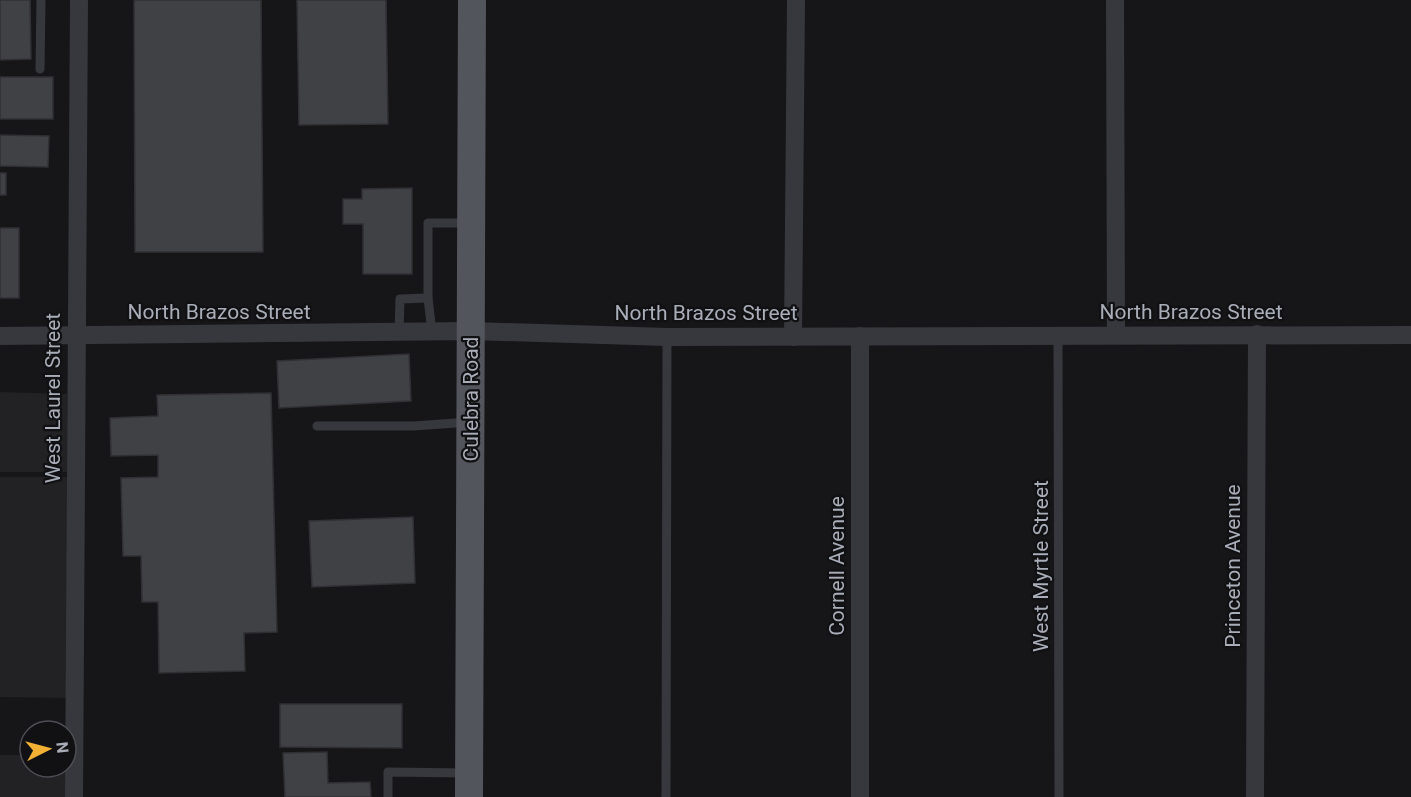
<svg xmlns="http://www.w3.org/2000/svg" width="1411" height="797" viewBox="0 0 1411 797" font-family="Roboto,sans-serif">
<rect width="100%" height="100%" fill="#161618"/>
<!-- built -->
<g fill="#222225">
<path d="M0 392 67 394V472H0Z"/>
<path d="M0 477H67L68 698 0 697Z"/>
<path d="M0 755H30V767H66L67 797H0Z"/>
</g>
<!-- building -->
<g fill="#404145" stroke="#303034" stroke-width="1.5">
<path d="M0 0H30L31 59 0 60Z"/>
<path d="M134 0H261L263 252H135Z"/>
<path d="M297 0H386L388 124 299 125Z"/>
<rect x="0" y="77" width="53" height="42"/>
<path d="M0 135 49 136 48 167 0 166Z"/>
<rect x="0" y="173" width="6" height="22"/>
<path d="M412 188V274H363V224H343V199H362V189Z"/>
<rect x="0" y="228" width="19" height="70"/>
<path d="M409 354 411 401 279 408 277 361Z"/>
<path d="M271 393 277 632 244 633 245 671 159 673 158 602H142L141 556H123L121 478 158 477V455L111 456 110 418 158 416 157 395Z"/>
<path d="M413 517 415 583 312 587 309 521Z"/>
<path d="M280 704H402V748L280 747Z"/>
<path d="M327 752 328 783 370 782 371 797H285L283 753Z"/>
</g>
<g fill="none" stroke-linecap="round" stroke-linejoin="round">
<!-- lane -->
<g stroke="#37383d" stroke-width="9">
<path d="M40 69 41 0"/>
<path d="M428 298 432 332"/>
<path d="M399 333 400 299 428 298V223H469"/>
<path d="M1058 334 1059 797"/>
<path d="M317 426H414L469 422"/>
<path d="M388 797V772L466 773"/>
<path d="M666 797 667 337"/>
</g>
<!-- street -->
<g stroke="#37383d" stroke-width="18">
<path d="M1115 0 1116 334"/>
<path d="M0 336 472 331 667 337 1411 335"/>
<path d="M860 336V797"/>
<path d="M793 337 796 0"/>
<path d="M74 797 79 0"/>
<path d="M1255 797 1257 334"/>
</g>
<!-- primary -->
<path stroke="#53555c" stroke-width="28" d="M469 797 472 0"/>
</g>
<g text-anchor="middle" stroke-width="4.5" stroke-linejoin="round" paint-order="stroke">
<!-- street labels -->
<g font-size="21" fill="#a8adb8" stroke="#111113">
<text x="219" y="319">North Brazos Street</text>
<text x="1191" y="319">North Brazos Street</text>
<text x="706" y="320">North Brazos Street</text>
<text transform="translate(53 398) rotate(-90)" y="7">West Laurel Street</text>
<text transform="translate(471 399) rotate(-90)" y="7">Culebra Road</text>
<text transform="translate(837 566) rotate(-90)" y="7">Cornell Avenue</text>
<text transform="translate(1041 566) rotate(-90)" y="7">West Myrtle Street</text>
<text transform="translate(1233 566) rotate(-90)" y="7">Princeton Avenue</text>
</g>
</g>
<!-- north arrow -->
<g transform="translate(48 749) rotate(84)"><circle r="28" fill="#111113" stroke="#4d4f55" stroke-width="1.5"/>
<path d="M0-4.5L10 22L0 15L-10 22Z" fill="#f2b134"/>
<text y="-9" font-size="16" font-weight="bold" text-anchor="middle" fill="#a8adb8">N</text>
</g>
</svg>
